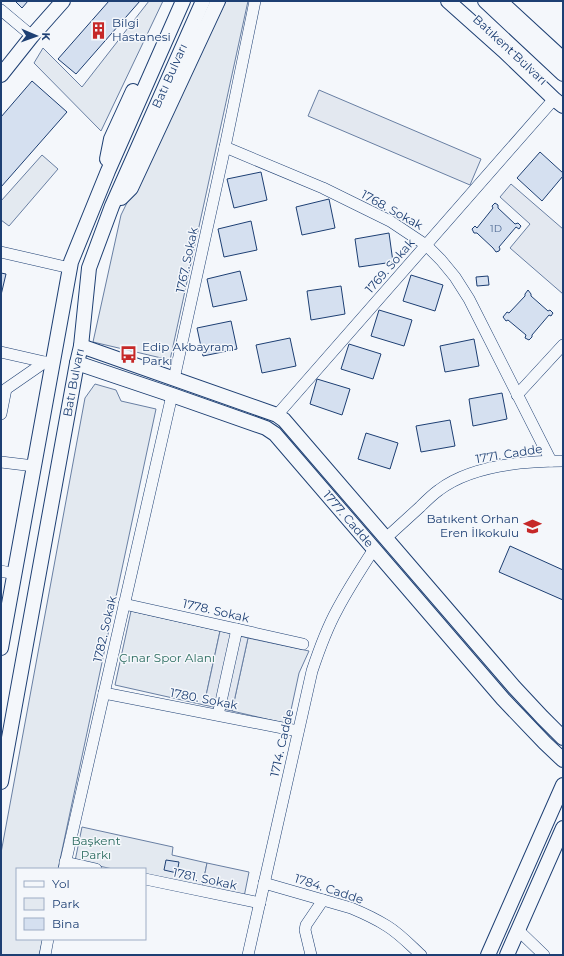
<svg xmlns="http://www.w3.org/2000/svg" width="564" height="956" viewBox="0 0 564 956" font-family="Montserrat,sans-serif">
<rect width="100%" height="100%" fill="#f4f7fb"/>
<!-- green -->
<g fill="#e3e9f0" stroke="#687fa3">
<path d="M149 1H163L101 131 34 63 43 48 82 87Z"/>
<path d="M226 1H248L170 360 93 342 121 215Z"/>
<path d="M42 155 58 169 9 226 1 220V201Z"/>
<path d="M95 384 116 390 121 401 156 409 58 869H17V939H43L39 955H1V853L85 398Z"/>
<path d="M131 611 220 631 204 705 115 685Z"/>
<path d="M248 638 309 651 299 673 288 724 232 711Z"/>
<path d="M82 827 173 847 172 855 207 863 202 888 145 876V869H113L75 861Z"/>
</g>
<!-- parking -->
<g fill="#e3e8f0" stroke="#687fa3">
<path d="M319 90 481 159 470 185 308 116Z"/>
<path d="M511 184 563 229V294L510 248 530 224 500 197Z"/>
<path d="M220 631 248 638 232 711 204 705Z"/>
<path d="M207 863 249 872 244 897 202 888Z"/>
</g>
<!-- building -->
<g fill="#d5e0f0" stroke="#1d3f73">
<path d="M15 1H28L22 8Z"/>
<path d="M109 1H140L76 74 58 59Z"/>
<path d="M32 81 67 112 1 187V117Z"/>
<path d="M540 152 563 173V176L542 201 517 178Z"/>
<path d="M261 172 267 200 234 208 227 179Z"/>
<path d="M329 199 335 228 302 235 296 207Z"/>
<path d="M495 203 498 205V208L515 224 518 223 521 226 519 229 516 227 499 247 500 249 499 251 496 252 493 248 478 234 477 233H474L472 229 475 226 477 228 493 208 492 206Z"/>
<path d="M251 221 257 250 224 257 218 229Z"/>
<path d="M389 233 393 262 359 267 355 239Z"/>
<path d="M240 271 247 300 213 307 207 279Z"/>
<path d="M1 273 6 274 1 295Z"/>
<path d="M411 275 443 285 435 311 403 301Z"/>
<path d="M488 276 489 285 477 286 476 277Z"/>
<path d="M341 286 345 314 311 320 307 291Z"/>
<path d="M528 290 531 294V296L548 311 550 310 553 313 551 316 549 315 532 335V337L529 340 525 338 526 335 508 320 506 321 503 317 507 312 509 313 525 296V294Z"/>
<path d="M379 310 412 320 404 346 371 336Z"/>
<path d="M231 321 237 349 203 356 197 328Z"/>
<path d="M290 338 296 366 262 373 256 345Z"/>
<path d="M474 339 479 366 445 372 440 346Z"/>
<path d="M349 344 381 354 373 379 341 369Z"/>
<path d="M317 379 350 389 342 415 310 404Z"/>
<path d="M502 393 507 419 473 426 469 399Z"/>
<path d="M450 420 455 446 421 452 416 426Z"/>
<path d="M366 433 398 443 390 469 358 459Z"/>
<path d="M510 546 563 570V600L499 572Z"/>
<path d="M166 860 179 862 177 873 164 870Z"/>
</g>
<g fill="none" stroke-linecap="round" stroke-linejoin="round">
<defs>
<g id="minor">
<path d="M1 10 32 36"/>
<path d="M225 147 323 188 390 221 426 245 441 260 455 277 469 299 551 461"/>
<path d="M1 252 70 268"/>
<path d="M1 352 49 363"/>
<path d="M174 379 225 147 255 1"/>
<path d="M517 395 563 345"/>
<path d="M1 414 6 389 45 362"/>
<path d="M277 415 554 99"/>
<path d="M1 462 34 466"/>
<path d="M386 538C397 528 409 517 420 507 426 501 432 495 439 490 471 466 524 461 563 461"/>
<path d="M1 571 15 574"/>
<path d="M124 604 303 644"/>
<path d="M104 693 298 731"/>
<path d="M218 715 237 629"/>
<path d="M65 862 96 869"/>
<path d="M64 869 172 395"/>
<path d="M145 879 260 903"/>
<path d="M264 883 351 908C363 913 376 919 387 926 400 934 410 945 421 955"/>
<path d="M518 930 544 955"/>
<path d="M45 955 48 939"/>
<path d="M248 955 312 671C319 650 326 630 337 610 348 589 361 569 374 549"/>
<path d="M311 955 305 930 306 925 323 900"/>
</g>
<g id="major">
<path d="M448 1 504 51 554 99 563 106"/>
<path d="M485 1 563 74"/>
<path d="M500 1 563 59"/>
<path d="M1 75 32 36 63 1"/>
<path d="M107 159 111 139 133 91"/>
<path d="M121 198 131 188 218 1"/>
<path d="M81 346 277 415 284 420 514 687 542 717 563 738"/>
<path id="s1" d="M77 363 172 395 266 428 275 434 503 699 545 743 563 760"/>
<path d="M1 648 71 262 108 171 183 1"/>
<path id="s2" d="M1 782 77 363 81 346 89 268 112 206 203 1"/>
<path d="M488 955 563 785"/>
<path d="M507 955 563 828"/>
</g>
</defs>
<!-- minor casing -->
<use href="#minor" stroke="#1d3f73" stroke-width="12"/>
<!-- major casing -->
<use href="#major" stroke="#1d3f73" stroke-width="16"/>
<!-- minor -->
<use href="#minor" stroke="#f4f7fb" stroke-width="11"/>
<!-- major -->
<use href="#major" stroke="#f4f7fb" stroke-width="14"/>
</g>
<!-- icons -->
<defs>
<symbol id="building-bare" viewBox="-9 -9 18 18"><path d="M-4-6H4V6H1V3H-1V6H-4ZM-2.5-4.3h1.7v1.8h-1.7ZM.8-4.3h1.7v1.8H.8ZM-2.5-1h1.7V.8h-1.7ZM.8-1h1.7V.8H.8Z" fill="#c62828" stroke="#f4f7fb" stroke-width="2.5" paint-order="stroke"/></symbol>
<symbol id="bus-bare" viewBox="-9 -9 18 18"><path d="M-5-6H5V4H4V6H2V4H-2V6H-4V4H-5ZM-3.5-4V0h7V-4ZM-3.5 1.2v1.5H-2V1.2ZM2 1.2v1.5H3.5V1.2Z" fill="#c62828" stroke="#f4f7fb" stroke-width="2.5" paint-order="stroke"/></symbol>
<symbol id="school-bare" viewBox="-9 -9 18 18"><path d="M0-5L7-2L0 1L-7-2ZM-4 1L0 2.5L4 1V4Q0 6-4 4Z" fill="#c62828" stroke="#f4f7fb" stroke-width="2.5" paint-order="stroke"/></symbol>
</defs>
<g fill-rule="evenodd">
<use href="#building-bare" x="86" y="18" width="25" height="25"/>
<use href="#bus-bare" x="116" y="342" width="25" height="25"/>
<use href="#school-bare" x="520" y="514" width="25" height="25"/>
</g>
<g text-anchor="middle" stroke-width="3" stroke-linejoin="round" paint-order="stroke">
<!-- number labels -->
<g font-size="10" fill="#4b6792">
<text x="496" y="232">1D</text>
</g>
<!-- poi labels -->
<g font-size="12" fill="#1d3f73" stroke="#f4f7fb" text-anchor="start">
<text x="112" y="27">Bilgi<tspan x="112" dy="14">Hastanesi</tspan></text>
<text x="142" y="351">Edip Akbayram<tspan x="142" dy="14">Parkı</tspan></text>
<text x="519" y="523" text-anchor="end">Batıkent Orhan<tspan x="519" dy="14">Eren İlkokulu</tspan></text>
</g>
<!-- street labels -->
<g font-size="12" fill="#1d3f73" stroke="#f4f7fb">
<text transform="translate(510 50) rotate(43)" y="4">Batıkent Bulvarı</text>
<text dy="4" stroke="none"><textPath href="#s2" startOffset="730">Batı Bulvarı</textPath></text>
<text transform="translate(392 210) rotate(29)" y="4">1768. Sokak</text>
<text transform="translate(187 260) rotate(-78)" y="4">1767. Sokak</text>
<text transform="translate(390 266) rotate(-49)" y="4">1769. Sokak</text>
<text dy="4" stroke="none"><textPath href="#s2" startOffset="406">Batı Bulvarı</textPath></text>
<text transform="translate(509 454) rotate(-9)" y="4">1771. Cadde</text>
<text dy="4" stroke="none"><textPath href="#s1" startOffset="323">1777. Cadde</textPath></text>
<text transform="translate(216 611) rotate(13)" y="4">1778. Sokak</text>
<text transform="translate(105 629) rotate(-77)" y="4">1782. Sokak</text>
<text transform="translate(204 699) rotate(11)" y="4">1780. Sokak</text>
<text transform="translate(282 743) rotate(-77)" y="4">1714. Cadde</text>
<text transform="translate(205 879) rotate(12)" y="4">1781. Sokak</text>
<text transform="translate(329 889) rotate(18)" y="4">1784. Cadde</text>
</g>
<!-- park labels -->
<g font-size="12" fill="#2c6c60" stroke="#f4f7fb">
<text x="167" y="662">Çınar Spor Alanı</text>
<text x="96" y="845">Başkent<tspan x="96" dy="14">Parkı</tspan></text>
</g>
</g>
<!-- border -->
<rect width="564" height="956" fill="none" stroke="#1d3f73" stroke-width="4"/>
<!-- legend -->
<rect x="16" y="868" width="130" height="72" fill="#f4f7fb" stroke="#9eadc5"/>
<rect x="24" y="881" width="20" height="6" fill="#f4f7fb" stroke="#9eadc5"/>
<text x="52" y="888" font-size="12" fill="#1d3f73">Yol</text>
<rect x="24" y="898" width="20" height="12" fill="#e3e9f0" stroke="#9eadc5"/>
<text x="52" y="908" font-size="12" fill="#1d3f73">Park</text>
<rect x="24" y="918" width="20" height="12" fill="#d5e0f0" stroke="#9eadc5"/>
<text x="52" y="928" font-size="12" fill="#1d3f73">Bina</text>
<!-- north arrow -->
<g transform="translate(36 36) rotate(92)" stroke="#f4f7fb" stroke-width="3" paint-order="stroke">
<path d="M0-3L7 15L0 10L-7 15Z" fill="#1d3f73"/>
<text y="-6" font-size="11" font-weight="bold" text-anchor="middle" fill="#1d3f73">K</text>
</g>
</svg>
